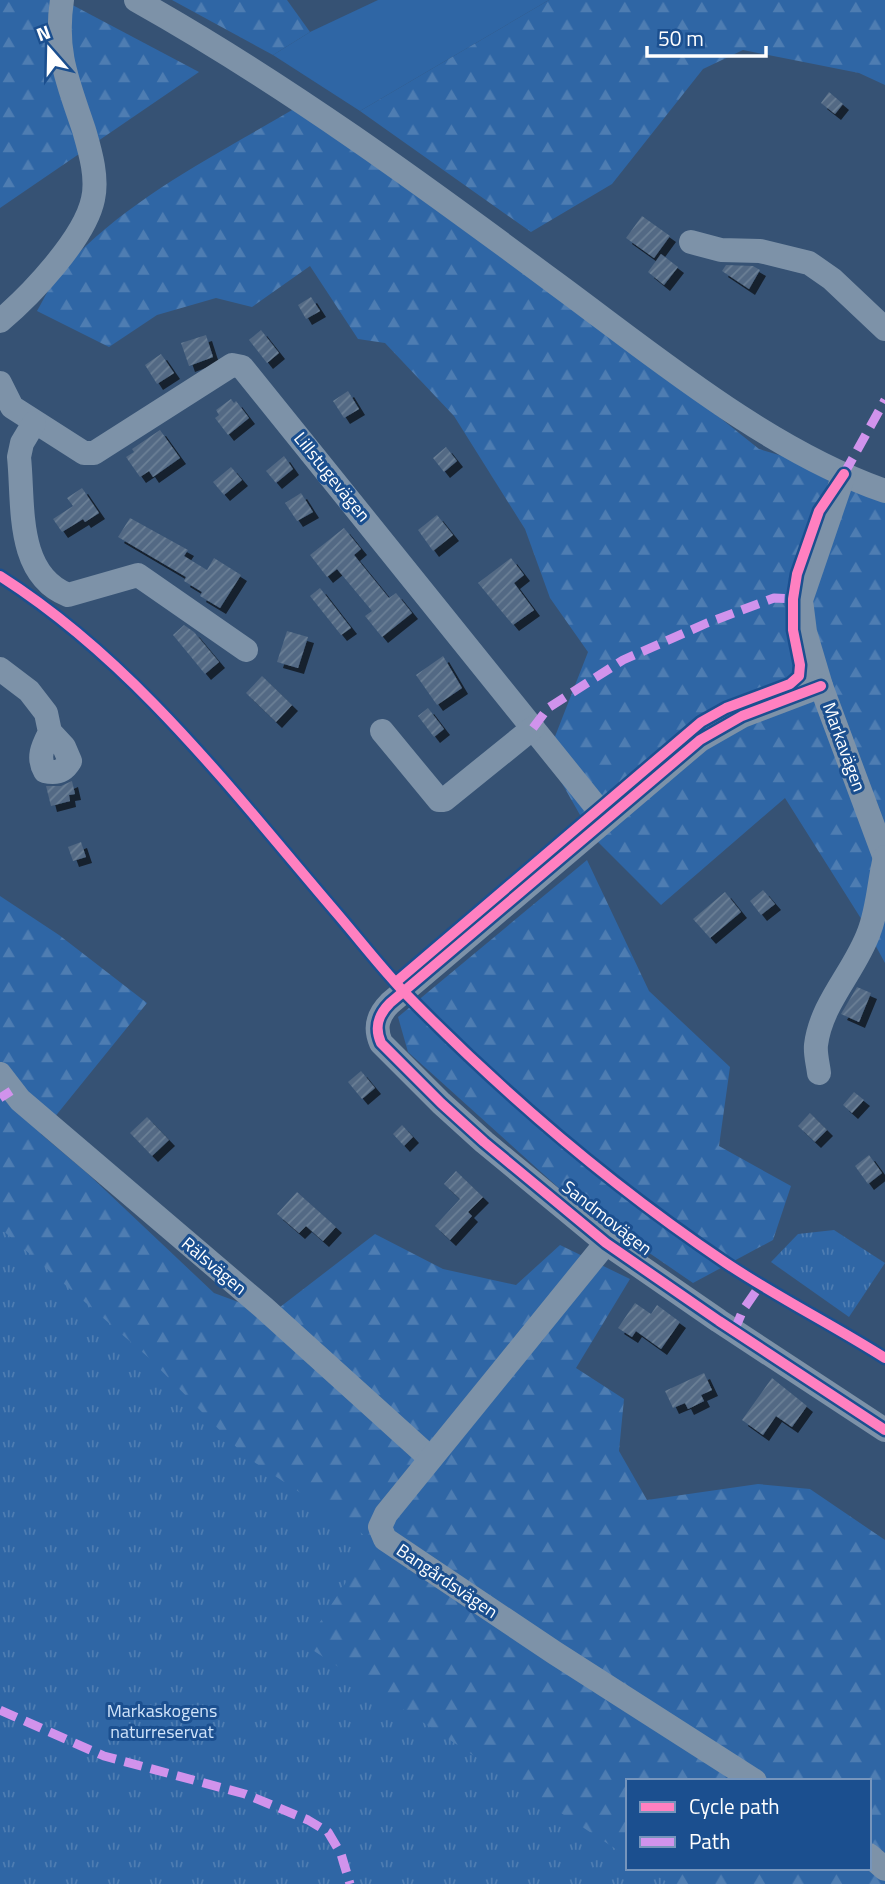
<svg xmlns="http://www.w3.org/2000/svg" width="885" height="1884" viewBox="0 0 885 1884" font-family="'Titillium Web',sans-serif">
<defs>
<pattern id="forest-firs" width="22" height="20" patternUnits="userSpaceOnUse" patternTransform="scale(1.75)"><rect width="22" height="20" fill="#2f66a5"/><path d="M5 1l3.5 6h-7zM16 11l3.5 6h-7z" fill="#4e7db2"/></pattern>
<pattern id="park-tufts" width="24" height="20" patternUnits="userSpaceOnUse" patternTransform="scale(1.75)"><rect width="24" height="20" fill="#2f66a5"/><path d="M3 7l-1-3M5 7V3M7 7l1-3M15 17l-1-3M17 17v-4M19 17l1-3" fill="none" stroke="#4e7db2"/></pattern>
<pattern id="building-hatch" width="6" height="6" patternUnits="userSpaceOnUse" patternTransform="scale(1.75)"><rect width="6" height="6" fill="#526984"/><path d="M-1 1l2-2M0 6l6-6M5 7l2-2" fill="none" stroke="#6c8096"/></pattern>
<filter id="shadow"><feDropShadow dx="6" dy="6" stdDeviation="0" flood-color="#0009"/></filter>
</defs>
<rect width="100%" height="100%" fill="#365274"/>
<!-- grass -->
<path fill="#2f66a5" d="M378 0H549L360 111 273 55 310 32Z"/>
<!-- forest -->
<g fill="url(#forest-firs)" fill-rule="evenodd">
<path d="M0 0H63L199 72 0 208Z"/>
<path d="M172 0H287L310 32 273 55Z"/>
<path d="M549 0H885V85L859 73 743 50 703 69 612 184 531 232 360 111Z"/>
<path d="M299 106 608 328 759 449 843 474 885 491V963L860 917 785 798 661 905 592 836 547 757 588 652 550 598 525 529 454 416 385 343 358 339 310 266 252 307 216 298 157 315 109 347 37 311C44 299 50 285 59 274 123 200 215 156 299 106Z"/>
<path d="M587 860 649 991 730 1067 719 1146 791 1186 773 1240 693 1283 572 1200 408 1052 398 1017Z"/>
<path d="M0 896 59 935 147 1003 41 1134 87 1173 214 1293 271 1314 375 1234 443 1269 516 1285 560 1245 630 1279 576 1368 624 1399 619 1451 647 1500 758 1484 810 1489 885 1540V1884H0ZM628 1781H869V1868H628Z"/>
</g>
<!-- park -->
<g fill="url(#park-tufts)">
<path d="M0 1228 149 1358 245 1456 373 1541 305 1645 628 1857V1868H645L670 1884H0Z"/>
<path d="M834 1230 885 1263 849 1317 771 1262 798 1234Z"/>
</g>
<!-- building -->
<g fill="url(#building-hatch)" filter="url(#shadow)">
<path d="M829 92 843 104 835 114 821 103Z"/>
<path d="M642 216 670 236 654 258 626 238Z"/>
<path d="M661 254 678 267 664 285 648 272Z"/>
<path d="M726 265 753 266 760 270 749 289 722 271Z"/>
<path d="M311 297 320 311 306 319 298 305Z"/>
<path d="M261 330 279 353 267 363 249 340Z"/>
<path d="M206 335 213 357 189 366 181 343Z"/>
<path d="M161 354 174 373 157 384 145 365Z"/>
<path d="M348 391 359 409 344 418 333 401Z"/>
<path d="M231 399 234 403 236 401 249 418 228 435 215 418 219 415 216 410Z"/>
<path d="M160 430 180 458 153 477 149 471 140 477 126 457 134 452 132 449Z"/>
<path d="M446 447 457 461 444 472 433 458Z"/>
<path d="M284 456 293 469 276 483 266 471Z"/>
<path d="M231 467 242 480 224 495 213 482Z"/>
<path d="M82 488 99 513 85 522 83 519 62 532 53 519 73 506 67 498Z"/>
<path d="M301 493 313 512 297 521 285 503Z"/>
<path d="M437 515 453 535 433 551 418 530Z"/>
<path d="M130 518 188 550 184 556 207 570 214 558 241 575 220 608 200 596 202 592 184 581 186 577 118 537Z"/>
<path d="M344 528 361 549 354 555 389 598 396 593 412 613 382 637 365 616 372 611 337 569 327 577 310 555Z"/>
<path d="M511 558 524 575 514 583 534 610 513 625 478 583Z"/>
<path d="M320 588 351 628 341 635 310 596Z"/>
<path d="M184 625 194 632 219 662 205 674 173 635Z"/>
<path d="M287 631 308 637 298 668 277 662Z"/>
<path d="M443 656 462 688 437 705 416 675Z"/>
<path d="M262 676 292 705 276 722 246 693Z"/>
<path d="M428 708 444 729 434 737 418 716Z"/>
<path d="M72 781 75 794 69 795 70 801 51 806 46 786H61Z"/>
<path d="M81 842 86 857 73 861 68 847Z"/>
<path d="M763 890 775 904 761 915 750 901Z"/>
<path d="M725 892 741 912 710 938 693 919Z"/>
<path d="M857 987 871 993 859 1022 841 1014Z"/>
<path d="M361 1071 375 1088 362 1099 348 1082Z"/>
<path d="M854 1092 864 1100 852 1113 843 1105Z"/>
<path d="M810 1113 827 1130 815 1142 798 1126Z"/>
<path d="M147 1117 169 1140 152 1156 130 1133Z"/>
<path d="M402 1125 413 1137 404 1146 393 1134Z"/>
<path d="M869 1155 882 1173 868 1184 855 1166Z"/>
<path d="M456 1171 483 1197 468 1212 472 1216 450 1240 435 1226 460 1199 444 1184Z"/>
<path d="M297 1192 336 1227 323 1241 306 1226 299 1233 277 1214Z"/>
<path d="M635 1303 651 1314 657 1305 680 1322 661 1349 636 1331 632 1337 618 1328Z"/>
<path d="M704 1373 712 1390 701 1395 704 1401 688 1409 685 1403 673 1408 665 1391Z"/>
<path d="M772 1378 807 1406 792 1427 776 1416 763 1435 742 1420Z"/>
</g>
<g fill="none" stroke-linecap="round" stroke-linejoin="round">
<!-- minor -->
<g stroke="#7d92a8" stroke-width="24">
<path d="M136 0C284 83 422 184 558 285 657 358 768 450 885 491"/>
<path d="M691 242 721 250 760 251 809 263 832 279 885 329"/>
<path d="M0 321C31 295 85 238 93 199 98 177 90 151 84 130 68 82 54 52 62 0"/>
<path d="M0 383 12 407 84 453H94L232 365 242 367 606 819"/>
<path d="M34 423 22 443 19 457C24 504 15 574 68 595L138 575 246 650"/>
<path d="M844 474 801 600 805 632 821 686 885 858"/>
<path d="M0 669 29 691 46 713 50 732 64 747 70 761C64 771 57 774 45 771 37 757 43 746 50 732"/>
<path d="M821 686 742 716 700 740 390 1003C378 1015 374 1027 381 1043L441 1103 484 1142 606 1243 719 1321 885 1430"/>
<path d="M382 731 439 800H444L533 728"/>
<path d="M819 1073C818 1064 815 1054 816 1045 821 1003 855 971 869 932 878 909 879 882 885 857"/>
<path d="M0 1074 20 1100 264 1308 430 1458"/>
<path d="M606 1243 386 1514 380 1527 385 1539 555 1653 755 1781"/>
<path d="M869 1855 885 1869"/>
</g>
<!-- quiet -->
<g stroke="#d193ec" stroke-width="9" stroke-dasharray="18 9" stroke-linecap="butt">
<path d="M844 474 885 400"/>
<path d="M533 728 548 708 623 660 707 623 774 598 793 599"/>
<path d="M0 1098 11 1091"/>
<path d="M734 1331 743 1310 761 1284"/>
<path d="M0 1710 104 1756 245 1794 308 1820 328 1832 341 1854 350 1884"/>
</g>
<defs>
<g id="cycleway">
<path d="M0 576C137 663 235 795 340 917 362 943 383 970 406 994 504 1094 610 1185 726 1263 777 1297 833 1325 885 1358"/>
<path d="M821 686 742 716 700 740 390 1003C378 1015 374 1027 381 1043L441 1103 484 1142 606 1243 719 1321 885 1430"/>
<path d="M396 982 701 722 726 708 790 684 799 676 800 665 793 630V599L797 574 819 511 844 474"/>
</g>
</defs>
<!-- cycleway casing -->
<use href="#cycleway" stroke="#1b4f8f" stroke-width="15"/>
<!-- cycleway -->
<use href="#cycleway" stroke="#ff80c0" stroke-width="10"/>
</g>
<g text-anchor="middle" stroke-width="6" stroke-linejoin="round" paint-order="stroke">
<!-- street labels -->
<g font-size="18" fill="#fff" stroke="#1b4f8f">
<text transform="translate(332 477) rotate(51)" y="6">Lillstugevägen</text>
<text transform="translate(844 747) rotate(70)" y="6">Markavägen</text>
<text transform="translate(607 1218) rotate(38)" y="6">Sandmovägen</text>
<text transform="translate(214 1266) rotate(40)" y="6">Rälsvägen</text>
<text transform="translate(447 1581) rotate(34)" y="6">Bangårdsvägen</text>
</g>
<!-- park labels -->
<g font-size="18" fill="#cfe3fa" stroke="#1b4f8f">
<text x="162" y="1717">Markaskogens<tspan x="162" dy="21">naturreservat</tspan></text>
</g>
</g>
<!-- legend -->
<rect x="626" y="1779" width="245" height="91" fill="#1b4f8f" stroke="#7695bc" stroke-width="2"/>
<rect x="640" y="1802" width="35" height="10" fill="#ff80c0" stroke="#7695bc" stroke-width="2"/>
<text x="689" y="1814" font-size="21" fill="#ffffff">Cycle path</text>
<rect x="640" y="1837" width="35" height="10" fill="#d193ec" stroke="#7695bc" stroke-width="2"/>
<text x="689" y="1849" font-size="21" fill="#ffffff">Path</text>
<!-- north arrow -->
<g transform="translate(49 49) rotate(340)" stroke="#1b4f8f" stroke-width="5" paint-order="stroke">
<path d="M0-5L12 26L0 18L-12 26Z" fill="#ffffff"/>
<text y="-10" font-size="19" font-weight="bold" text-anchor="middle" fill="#ffffff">N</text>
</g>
<!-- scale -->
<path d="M647 46v10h119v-10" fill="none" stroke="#ffffff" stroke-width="3.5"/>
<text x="658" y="46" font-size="21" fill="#ffffff" stroke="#1b4f8f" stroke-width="5" paint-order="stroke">50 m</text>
</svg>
